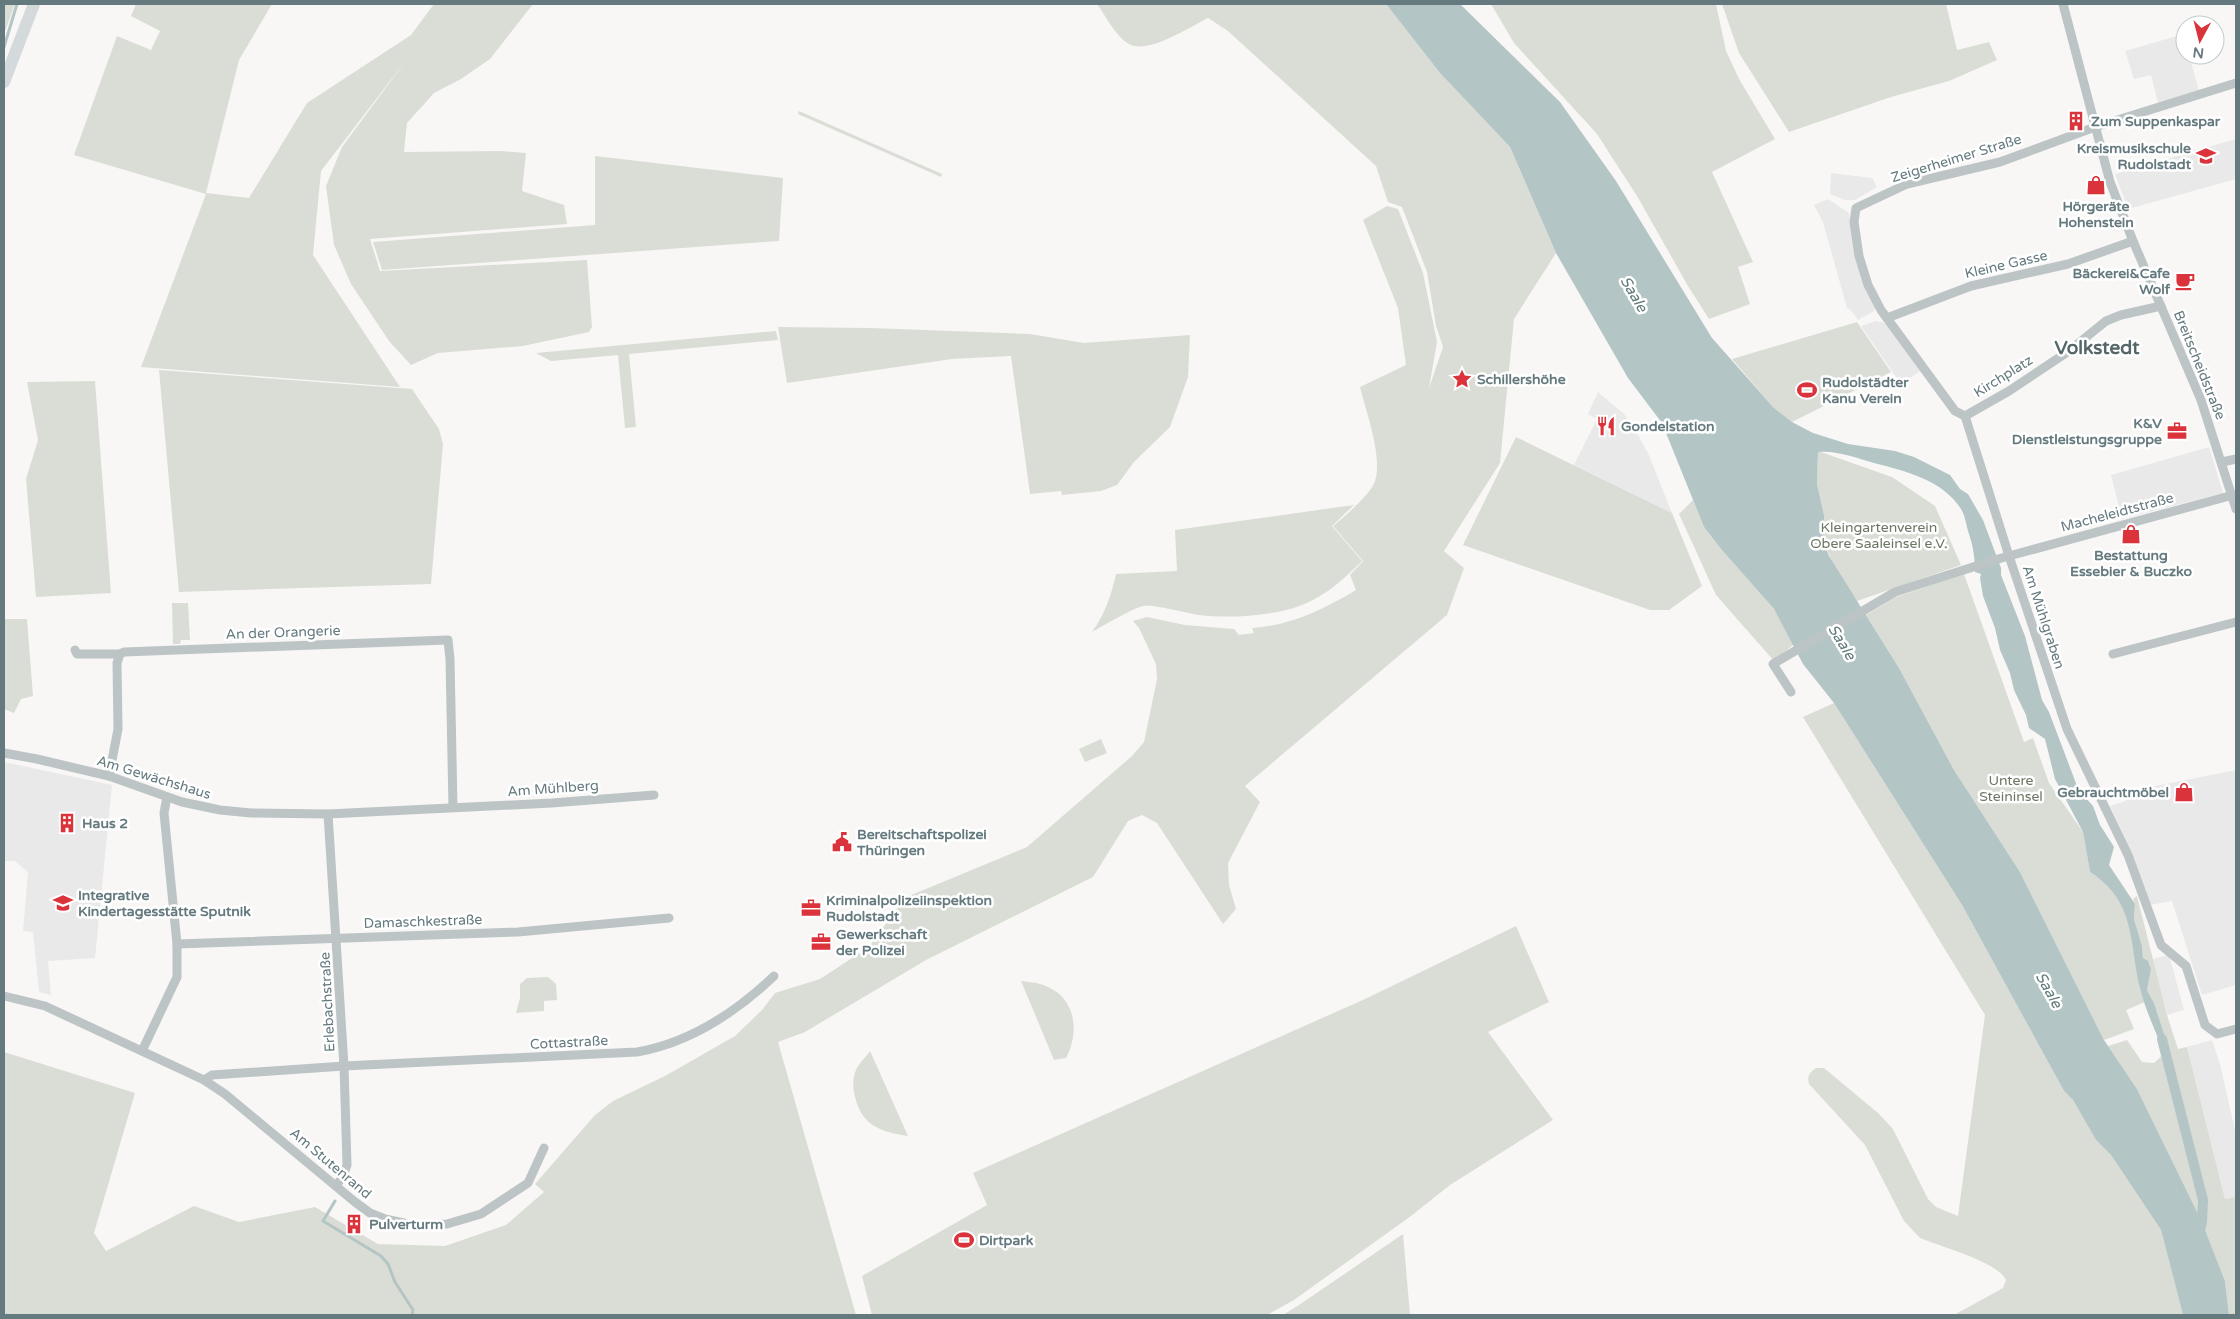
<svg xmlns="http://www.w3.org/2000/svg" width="2240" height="1319" viewBox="0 0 2240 1319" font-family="'Varela Round',sans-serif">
<rect width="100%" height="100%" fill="#f8f7f5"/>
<!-- built -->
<g fill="#e9e9e9">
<path d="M2184 34 2185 55H2189L2199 91 2158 103 2151 75 2134 79 2125 51Z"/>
<path d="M2236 139V179L2128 209 2115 174Z"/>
<path d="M1831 173 1872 178 1877 187 1855 200H1845L1830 194Z"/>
<path d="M1828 199 1849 213 1851 230 1876 306 1874 311 1858 320 1851 310 1847 308 1823 222 1814 205Z"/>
<path d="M1876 321 1885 323 1895 333 1922 370 1901 384 1861 326Z"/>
<path d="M1598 392 1624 414 1634 428 1648 453 1672 513 1574 465 1597 419 1588 414Z"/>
<path d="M2209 447 2223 493 2122 519 2111 475Z"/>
<path d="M4 762 112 785 95 958 48 961 51 995 39 992 33 932 23 931 28 872 15 861H4Z"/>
<path d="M2236 770V985L2202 995 2172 901 2149 905 2132 853 2110 806 2126 801 2125 792Z"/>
<path d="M2169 955 2184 1010 2167 1015 2152 959Z"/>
<path d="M2212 1040 2221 1068 2236 1135V1197L2225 1199 2187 1047Z"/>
</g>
<!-- green -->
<g fill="#daddd5">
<path d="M4 4H15L4 34Z"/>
<path d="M136 4H272L239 60 206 193 249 198 307 103 411 35 434 4H533L490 59 461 79 434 93 407 123 404 152 500 151 526 153 522 191 564 205 567 224 370 239 380 271 587 260 592 327 589 332 523 346 438 353 411 365 389 341 351 284 334 245 326 186 342 147 407 59 321 171 313 255 400 387 141 367 206 194 74 155 117 36 151 50 160 31 131 16Z"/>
<path d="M1097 4H1386L1440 73 1510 147 1556 253 1514 319 1500 463 1444 551 1464 568 1447 615 1245 786 1260 802 1228 863 1229 885 1236 909 1223 924 1157 823 1142 815 1128 821 1093 877 926 960 805 1032 778 1042 856 1315H4V1052L135 1093 94 1233 106 1251 194 1206 239 1222 315 1207 378 1244 445 1246 506 1225 544 1192 535 1184 595 1115 613 1101 665 1076 735 1036 762 1010 775 993 820 979 869 947 895 911 909 896 1027 847 1132 756 1144 742 1157 679 1156 664 1139 628 1133 621 1147 617 1185 625 1234 629 1239 635 1254 633 1252 628C1290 626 1324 609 1356 590L1350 575 1363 561 1333 526C1344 517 1371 494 1375 481 1383 457 1366 412 1360 387L1406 365 1398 308 1363 220 1387 206 1398 209 1423 273 1437 342 1429 388 1443 347 1436 326 1427 272 1402 207 1388 202 1376 166 1228 31 1208 18C1190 27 1147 55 1129 44 1115 36 1106 16 1097 4Z"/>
<path d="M1491 4H1716L1726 51 1739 79 1775 139 1712 172 1753 262 1738 267 1750 304 1709 319 1688 286 1637 196 1597 134 1514 43Z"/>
<path d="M1722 4H1946L1957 50 1989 42 1997 60 1949 81 1891 97 1789 132 1739 53Z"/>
<path d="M799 111 942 174 941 177 798 114Z"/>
<path d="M595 156 783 178 779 241 382 270 373 242 595 225Z"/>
<path d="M1857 322 1891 372 1792 422 1774 408 1732 359Z"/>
<path d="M778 327 871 328 1030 334 1084 343 1190 335 1188 377 1170 427 1134 462 1117 485 1101 491 1062 495 1061 491 1030 494 1011 356 952 359 787 383Z"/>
<path d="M776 331 778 340 629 354 636 427 625 428 618 355 551 361 536 353Z"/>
<path d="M159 370 412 389 439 429 443 444 431 584 179 592Z"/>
<path d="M95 381 111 593 36 597 26 479 38 440 27 382Z"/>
<path d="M1516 437 1672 513 1702 586 1669 610H1650L1463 545Z"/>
<path d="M1818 451 1892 477 1935 506 1961 565 1857 601 1835 568 1824 543V515L1817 484Z"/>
<path d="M1693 500 1704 527 1721 549 1774 609 1794 644 1774 661 1716 595 1679 514Z"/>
<path d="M1354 505 1332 526 1362 561C1346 577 1331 591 1311 601 1283 616 1230 619 1199 615 1186 613 1154 604 1143 606 1129 610 1105 625 1092 632 1105 614 1111 596 1116 574L1177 571 1175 530Z"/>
<path d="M1964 574 2024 742 2033 738 2049 783 2083 832 2090 872C2142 906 2127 953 2145 1002L2126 1010 2134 1029 2104 1040 2020 872 1954 770 1899 668 1866 615 1896 597Z"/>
<path d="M172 603H188L190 640H181L180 644H173Z"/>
<path d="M4 619H27L33 696 21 699 14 713 4 709Z"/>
<path d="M1834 703 1962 905 2064 1091 2073 1100 2096 1140 2111 1155 2161 1230 2183 1315H1954L2003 1288 2006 1280C1998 1262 1939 1246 1920 1238L1904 1221 1865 1145 1809 1084C1807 1076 1809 1073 1816 1068H1824L1878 1113 1893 1129 1928 1199 1936 1207 1958 1216 1985 1015 1803 717Z"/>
<path d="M1101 739 1107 753 1085 762 1079 749Z"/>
<path d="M2137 896 2167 1015 2178 1049 2187 1047 2225 1199 2236 1197V1315H2229L2225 1281 2202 1222 2137 1089 2108 1046 2127 1040 2142 1062 2154 1063 2169 1049 2154 1003 2147 990 2151 970 2143 958 2142 946 2134 919 2135 904 2133 899Z"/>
<path d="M1516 926 1549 1002 1488 1032 1553 1120 1450 1185 1411 1216 1294 1300 1267 1315H872L862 1276 987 1205 973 1173 1365 999Z"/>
<path d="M548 977 556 984 557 1000 544 1001V1011L516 1013 520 998V984L527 978Z"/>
<path d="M1021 981C1027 982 1034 982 1040 984 1075 994 1081 1029 1066 1058L1054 1060Z"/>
<path d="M870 1051 908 1136C881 1132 862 1126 855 1097 853 1088 852 1079 856 1070 859 1063 866 1057 870 1051Z"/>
<path d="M1403 1234 1410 1315H1283L1299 1305Z"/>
</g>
<!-- water -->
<path fill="#b4c5c5" d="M1386 4H1460L1560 102 1616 181 1712 338 1774 408 1792 422 1813 433 1848 444 1895 451 1914 457 1950 475 1960 489 1968 494 1983 520 2001 568V575L2025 636 2042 700 2049 712 2074 778 2078 789 2093 806 2100 825 2114 847 2109 865 2135 904 2134 919 2142 946 2143 958 2148 961 2151 970 2147 990 2154 1003 2169 1049 2167 1052 2163 1050C2155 1030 2145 1009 2140 988 2129 942 2136 902 2090 872L2083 832 2055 779 2045 739 2029 728 2026 715 2014 690 2010 673 2000 650 1995 628 1983 596 1980 578 1981 574 1975 572C1975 557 1973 545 1968 531 1966 524 1965 515 1961 509 1943 480 1905 471 1874 463 1857 458 1836 450 1818 452L1817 484 1824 515V543L1829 556 1899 668 1954 770 2020 872 2104 1040 2137 1089 2202 1222 2225 1281 2229 1315H2183L2161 1230 2111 1155 2096 1140 2073 1100 2064 1091 1962 905 1834 703 1803 664 1774 609 1721 549 1704 527 1662 423 1628 378 1556 253 1510 147 1440 73Z"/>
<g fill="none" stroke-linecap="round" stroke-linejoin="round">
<!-- stream -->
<g stroke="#b4c5c5" stroke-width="3">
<path d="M4 47 17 4"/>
<path d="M335 1201 323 1221 381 1256 388 1264 395 1282 413 1310 412 1315"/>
</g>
<!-- canal -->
<path stroke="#b4c5c5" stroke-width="10" d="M2162 1039 2203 1200 2202 1222 2199 1234"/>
<!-- street -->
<g stroke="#bdc4c5" stroke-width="9">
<path d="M2063 4 2110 182 2133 241 2201 400 2236 509"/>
<path d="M2236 83 2095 127 2000 162 1907 184 1856 208 1854 222 1859 256 1868 285 1881 310 1955 411 1965 416 2009 556 2067 729 2128 855 2161 945 2186 966 2205 1025 2217 1034 2236 1029"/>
<path d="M1887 318 1971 286 2068 264 2133 241"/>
<path d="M1965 416 2009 391 2069 351 2106 321 2121 315 2161 306"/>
<path d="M2222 462 2236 459"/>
<path d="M75 650 77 654H120"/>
<path d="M2113 654 2236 622"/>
<path d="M1791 692 1773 664 1895 592 1998 559 2233 495"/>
<path d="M4 753 37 759 109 776 182 802 220 810 251 813 328 814 552 803 654 795"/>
<path d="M109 776 118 729 117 663 120 654 124 652 448 640 450 659 453 807"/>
<path d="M328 814 344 1066 347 1165 343 1176 336 1186"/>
<path d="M177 944 518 932 669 918"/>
<path d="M4 996 45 1006 204 1080 212 1075 344 1066 637 1052C689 1043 736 1012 774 976"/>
<path d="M142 1051 177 977V944L164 813 167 797"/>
<path d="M204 1080 225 1094 355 1202 370 1213 385 1219 413 1225 447 1224 481 1214 528 1183 544 1148"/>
</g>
<!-- secondary -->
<path stroke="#d4d9db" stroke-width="12" d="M4 82 34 4"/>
</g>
<!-- icons -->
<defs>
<symbol id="building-bare" viewBox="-9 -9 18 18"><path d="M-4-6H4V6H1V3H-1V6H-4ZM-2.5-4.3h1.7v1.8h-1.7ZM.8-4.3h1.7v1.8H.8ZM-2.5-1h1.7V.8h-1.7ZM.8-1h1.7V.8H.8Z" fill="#da333b" stroke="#fff" stroke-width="2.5" paint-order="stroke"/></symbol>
<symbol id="school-bare" viewBox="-9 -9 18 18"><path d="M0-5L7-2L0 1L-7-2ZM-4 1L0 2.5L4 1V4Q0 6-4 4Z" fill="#da333b" stroke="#fff" stroke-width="2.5" paint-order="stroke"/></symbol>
<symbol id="shop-bare" viewBox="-9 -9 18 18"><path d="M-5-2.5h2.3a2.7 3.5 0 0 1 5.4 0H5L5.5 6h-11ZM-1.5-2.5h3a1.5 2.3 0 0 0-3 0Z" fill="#da333b" stroke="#fff" stroke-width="2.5" paint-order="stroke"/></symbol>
<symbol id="cafe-bare" viewBox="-9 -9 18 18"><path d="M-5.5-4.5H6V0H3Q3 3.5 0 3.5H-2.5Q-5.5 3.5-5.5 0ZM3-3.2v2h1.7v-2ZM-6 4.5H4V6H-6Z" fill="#da333b" stroke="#fff" stroke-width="2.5" paint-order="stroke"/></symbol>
<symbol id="sight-bare" viewBox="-9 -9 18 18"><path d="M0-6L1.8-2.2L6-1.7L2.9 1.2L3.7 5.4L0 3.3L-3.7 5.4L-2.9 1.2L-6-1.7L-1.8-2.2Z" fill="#da333b" stroke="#fff" stroke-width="2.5" paint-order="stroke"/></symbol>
<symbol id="stadium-bare" viewBox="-9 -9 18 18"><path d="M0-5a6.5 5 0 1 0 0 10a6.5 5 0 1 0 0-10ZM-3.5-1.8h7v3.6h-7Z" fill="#da333b" stroke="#fff" stroke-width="2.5" paint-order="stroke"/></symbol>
<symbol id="restaurant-bare" viewBox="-9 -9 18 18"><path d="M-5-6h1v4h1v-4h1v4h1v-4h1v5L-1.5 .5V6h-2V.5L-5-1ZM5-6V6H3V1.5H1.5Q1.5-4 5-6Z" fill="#da333b" stroke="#fff" stroke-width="2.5" paint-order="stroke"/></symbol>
<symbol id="office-bare" viewBox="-9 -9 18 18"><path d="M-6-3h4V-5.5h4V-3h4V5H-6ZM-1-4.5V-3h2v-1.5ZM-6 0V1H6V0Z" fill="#da333b" stroke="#fff" stroke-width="2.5" paint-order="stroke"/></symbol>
<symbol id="civic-bare" viewBox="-9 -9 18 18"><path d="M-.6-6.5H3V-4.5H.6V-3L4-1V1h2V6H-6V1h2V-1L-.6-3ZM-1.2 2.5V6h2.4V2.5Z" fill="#da333b" stroke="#fff" stroke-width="2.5" paint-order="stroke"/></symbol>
</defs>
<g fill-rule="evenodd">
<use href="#building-bare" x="2062" y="107" width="28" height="28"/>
<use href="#school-bare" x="2192" y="142" width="28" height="28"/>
<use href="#shop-bare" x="2082" y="171" width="28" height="28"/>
<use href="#cafe-bare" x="2171" y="267" width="28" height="28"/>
<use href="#sight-bare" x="1448" y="365" width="28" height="28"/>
<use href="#stadium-bare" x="1793" y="376" width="28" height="28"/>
<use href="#restaurant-bare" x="1592" y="412" width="28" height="28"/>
<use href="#office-bare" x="2163" y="417" width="28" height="28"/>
<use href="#shop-bare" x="2117" y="520" width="28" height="28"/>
<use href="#shop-bare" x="2170" y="778" width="28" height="28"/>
<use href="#building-bare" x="53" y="809" width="28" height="28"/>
<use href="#civic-bare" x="828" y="828" width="28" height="28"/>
<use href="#school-bare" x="49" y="889" width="28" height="28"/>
<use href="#office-bare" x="797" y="894" width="28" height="28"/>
<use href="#office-bare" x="807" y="928" width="28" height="28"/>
<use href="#building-bare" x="340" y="1210" width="28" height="28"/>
<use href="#stadium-bare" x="950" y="1226" width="28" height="28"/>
</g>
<g text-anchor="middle" stroke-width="5" stroke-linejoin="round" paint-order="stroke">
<!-- poi labels -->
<g font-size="14" font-weight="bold" fill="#657a7f" stroke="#fff" text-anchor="start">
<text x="2091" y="126">Zum Suppenkaspar</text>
<text x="2191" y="153" text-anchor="end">Kreismusikschule<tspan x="2191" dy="16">Rudolstadt</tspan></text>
<text x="2096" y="211" text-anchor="middle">Hörgeräte<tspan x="2096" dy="16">Hohenstein</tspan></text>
<text x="2170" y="278" text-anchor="end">Bäckerei&amp;Cafe<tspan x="2170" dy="16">Wolf</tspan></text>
<text x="1477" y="384">Schillershöhe</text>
<text x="1822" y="387">Rudolstädter<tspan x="1822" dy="16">Kanu Verein</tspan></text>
<text x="2162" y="428" text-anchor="end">K&amp;V<tspan x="2162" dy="16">Dienstleistungsgruppe</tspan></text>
<text x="1621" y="431">Gondelstation</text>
<text x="2131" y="560" text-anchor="middle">Bestattung<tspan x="2131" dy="16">Essebier &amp; Buczko</tspan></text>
<text x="2169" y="797" text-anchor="end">Gebrauchtmöbel</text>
<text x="82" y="828">Haus 2</text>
<text x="857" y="839">Bereitschaftspolizei<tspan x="857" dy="16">Thüringen</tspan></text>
<text x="78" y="900">Integrative<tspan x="78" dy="16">Kindertagesstätte Sputnik</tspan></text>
<text x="826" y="905">Kriminalpolizeiinspektion<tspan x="826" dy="16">Rudolstadt</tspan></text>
<text x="836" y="939">Gewerkschaft<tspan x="836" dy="16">der Polizei</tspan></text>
<text x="369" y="1229">Pulverturm</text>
<text x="979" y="1245">Dirtpark</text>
</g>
<!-- street labels -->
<g font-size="14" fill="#657a7f" stroke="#fff">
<text transform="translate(1956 158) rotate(-17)" y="5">Zeigerheimer Straße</text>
<text transform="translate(2006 264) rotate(-13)" y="5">Kleine Gasse</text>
<text transform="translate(2200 365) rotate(68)" y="5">Breitscheidstraße</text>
<text transform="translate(2003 376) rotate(-32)" y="5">Kirchplatz</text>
<text transform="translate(2117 512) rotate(-15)" y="5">Macheleidtstraße</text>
<text transform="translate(2044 617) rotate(72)" y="5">Am Mühlgraben</text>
<text transform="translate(283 632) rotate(-2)" y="5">An der Orangerie</text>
<text transform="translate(154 777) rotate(17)" y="5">Am Gewächshaus</text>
<text transform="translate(553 788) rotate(-4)" y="5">Am Mühlberg</text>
<text transform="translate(423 921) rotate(-2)" y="5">Damaschkestraße</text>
<text transform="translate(327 1002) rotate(-93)" y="5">Erlebachstraße</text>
<text transform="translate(569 1042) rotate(-3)" y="5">Cottastraße</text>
<text transform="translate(331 1163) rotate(40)" y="5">Am Stutenrand</text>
</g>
<!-- park labels -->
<g font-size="14" fill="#6c7763" stroke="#fff">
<text x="1879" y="532">Kleingartenverein<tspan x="1879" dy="16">Obere Saaleinsel e.V.</tspan></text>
<text x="2011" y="785">Untere<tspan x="2011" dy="16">Steininsel</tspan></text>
</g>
<!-- water labels -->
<g font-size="15" font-style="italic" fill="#5f7979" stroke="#fff">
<text transform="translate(1634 294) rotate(60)" y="5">Saale</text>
<text transform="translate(1842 642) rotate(59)" y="5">Saale</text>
<text transform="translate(2049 990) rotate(61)" y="5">Saale</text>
</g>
<!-- district labels -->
<g font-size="19" font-weight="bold" fill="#56676a" stroke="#fff">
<text x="2097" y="354">Volkstedt</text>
</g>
</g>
<!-- border -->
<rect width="2240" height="1319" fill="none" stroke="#657a7f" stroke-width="10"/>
<!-- north arrow -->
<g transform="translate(2200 40) rotate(187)"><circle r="24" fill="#ffffff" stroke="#c1cacc"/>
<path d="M0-4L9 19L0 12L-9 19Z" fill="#da333b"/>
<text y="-8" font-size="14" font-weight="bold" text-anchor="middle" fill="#657a7f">N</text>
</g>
</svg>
